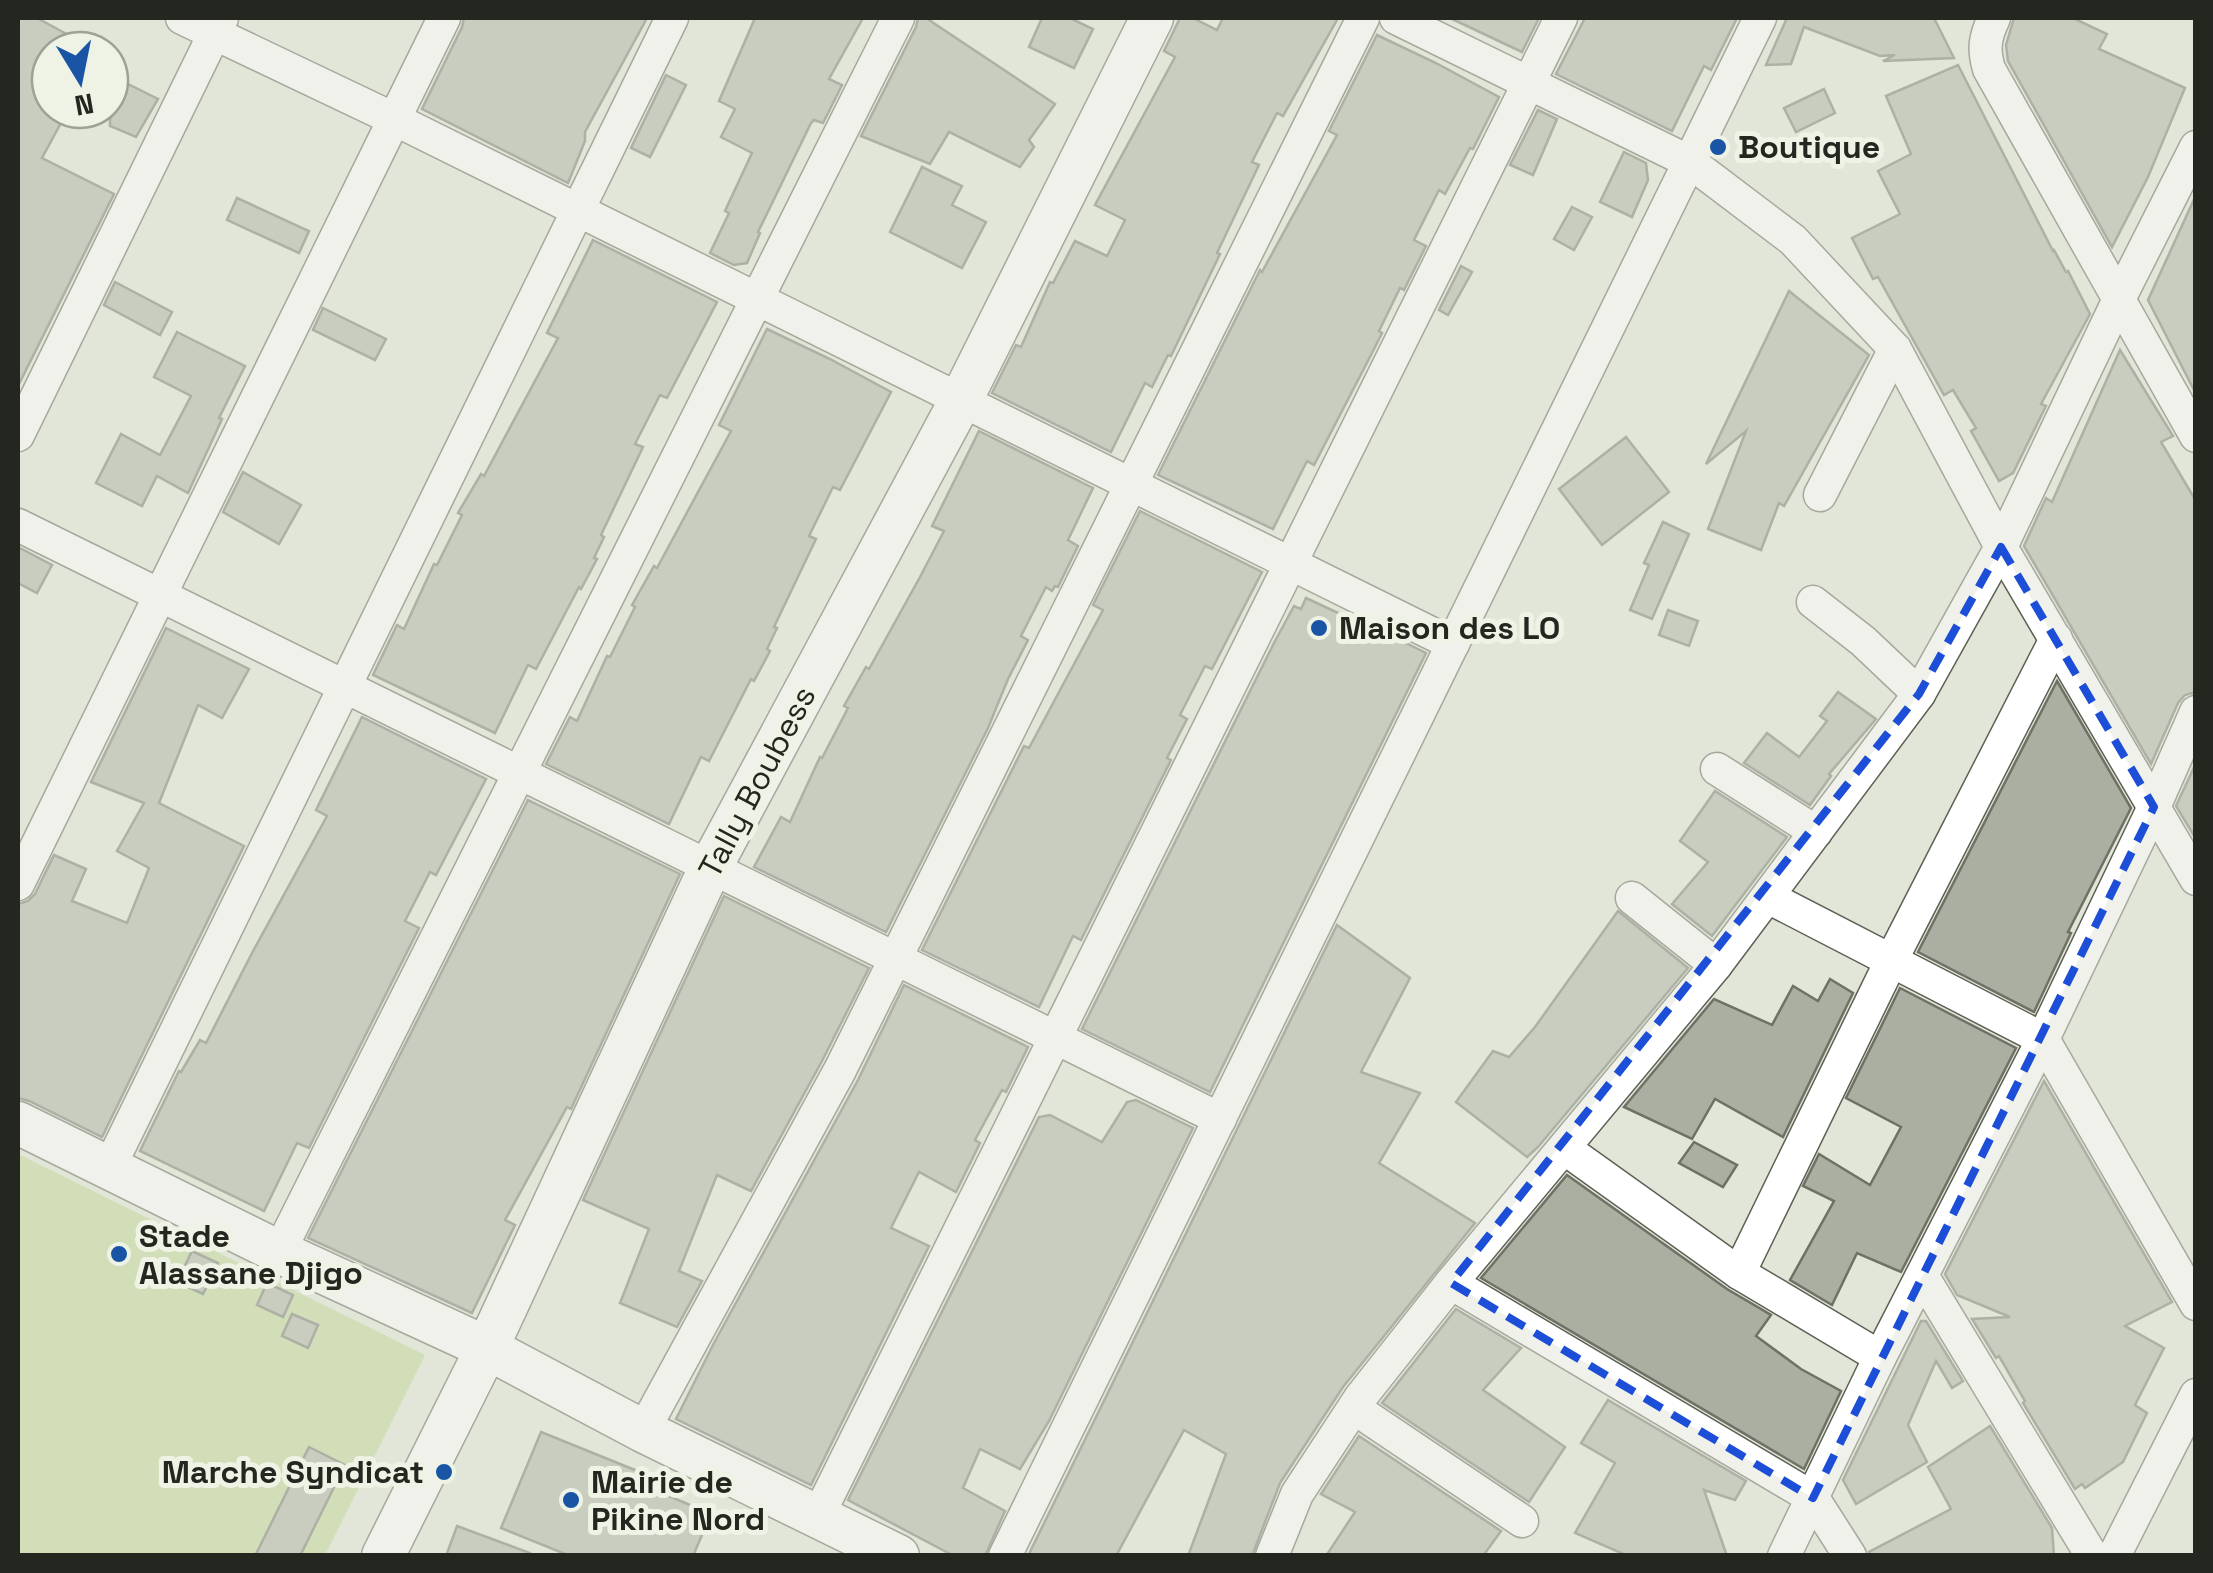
<svg xmlns="http://www.w3.org/2000/svg" width="2213" height="1573" viewBox="0 0 2213 1573" font-family="'Space Grotesk',sans-serif">
<rect width="100%" height="100%" fill="#e1e6d8"/>
<!-- green -->
<path fill="#bcd590" d="M18 1154 425 1355 325 1555H18Z"/>
<!-- building -->
<g fill="#aaafa2" stroke="#6e7266" stroke-width="2.5">
<path d="M18 18H37L96 50H50V110H68L42 158 114 194 18 386Z"/>
<path d="M464 18H647L585 132V141L568 183 422 109 462 27Z"/>
<path d="M755 18H863L829 79 842 85 823 123 814 120 811 123 758 232 760 233 747 263 734 265 710 253 729 213 725 211 752 153 721 137 735 109 719 101Z"/>
<path d="M918 18H926L1055 104 1029 140 1034 147 1020 167 949 132 930 164 861 136 916 27Z"/>
<path d="M1042 18H1070L1093 29 1074 68 1029 47Z"/>
<path d="M1180 18H1193L1217 30 1223 18H1338L1283 116 1277 113 1252 162 1259 165 1217 253 1220 254 1171 356 1168 355 1152 387 1145 383 1111 452 992 393 1016 345 1021 347 1050 282 1053 283 1075 241 1107 256 1125 220 1095 205 1175 57 1164 51Z"/>
<path d="M1450 18H1539L1522 52Z"/>
<path d="M1585 18H1737L1711 70 1704 66 1672 131 1556 74Z"/>
<path d="M1784 18H1934L1954 58 1883 61 1895 55 1880 56 1804 27 1791 64 1766 65 1786 20Z"/>
<path d="M2014 18H2073L2107 34 2099 49 2185 88 2148 177 2112 247 2008 61 2006 45Z"/>
<path d="M1377 35 1436 63 1499 97 1473 149 1470 148 1445 194 1439 190 1414 240 1426 246 1404 290 1400 288 1379 331 1382 333 1372 353 1314 465 1307 461 1273 529 1158 475 1260 270 1262 272 1337 135 1329 131Z"/>
<path d="M1958 65 2053 251 2054 250 2066 272 2068 271 2090 314 2041 404 2046 406 2013 473 1999 481 1971 431 1976 428 1953 390 1944 395 1878 277 1873 279 1852 238 1900 214 1878 171 1911 154 1886 96Z"/>
<path d="M110 75 158 99 136 137 110 126Z"/>
<path d="M666 75 686 85 650 157 631 148Z"/>
<path d="M1824 89 1835 113 1796 132 1784 108Z"/>
<path d="M1538 110 1557 119 1533 175 1510 165Z"/>
<path d="M1624 152 1646 163 1648 180 1632 217 1600 202Z"/>
<path d="M922 167 962 186 952 205 986 222 962 268 890 232Z"/>
<path d="M2196 195V394L2148 300Z"/>
<path d="M237 198 309 231 299 253 227 220Z"/>
<path d="M1572 207 1592 217 1574 250 1554 239Z"/>
<path d="M593 240 717 302 667 398 660 395 635 444 643 447 601 535 604 537 594 558 597 559 581 589 579 587 536 669 528 665 495 733 373 675 397 625 404 629 434 564 437 565 462 515 458 513 481 474 484 476 558 338 547 333Z"/>
<path d="M1461 266 1472 272 1448 315 1439 310Z"/>
<path d="M115 282 172 312 160 335 104 305Z"/>
<path d="M1789 291 1869 355 1784 506 1779 503 1761 550 1708 529 1746 431 1706 464Z"/>
<path d="M323 308 386 339 375 360 313 330Z"/>
<path d="M767 329 830 359 891 392 840 490 833 487 809 536 816 539 774 627 777 628 767 649 770 651 754 681 751 679 709 761 701 757 669 824 546 764 570 717 577 721 607 656 610 657 635 607 632 605 654 566 657 568 731 431 719 425Z"/>
<path d="M177 332 245 366 219 418 222 419 188 493 157 476 142 506 96 483 121 434 160 455 191 396 154 377Z"/>
<path d="M2120 350 2173 436 2161 442 2196 501V692L2185 695 2178 703 2151 764 2024 546 2046 498 2052 502Z"/>
<path d="M979 431 1093 488 1068 540 1078 546 1058 587 1055 586 1052 591 1046 587 1021 636 1028 640 1008 679 988 728 886 932 754 867 781 817 790 822 820 757 822 758 848 708 844 706 866 667 869 669 920 577 944 531 932 526Z"/>
<path d="M1626 437 1669 492 1602 545 1559 489Z"/>
<path d="M243 472 301 505 279 544 223 512Z"/>
<path d="M1140 511 1262 572 1212 669 1205 666 1180 715 1187 719 1167 758 1171 760 1081 940 1073 936 1039 1007 922 950 1024 746 1029 748 1103 610 1093 605Z"/>
<path d="M1663 522 1689 534 1652 619 1630 610 1649 565 1644 563Z"/>
<path d="M18 547 52 565 37 593 18 583Z"/>
<path d="M1306 598 1368 627 1369 625 1426 653 1210 1092 1082 1029 1274 643 1294 606 1301 609Z"/>
<path d="M1668 610 1698 621 1689 646 1659 635Z"/>
<path d="M166 628 249 669 222 718 198 705 159 803 244 846 102 1137 29 1101 18 1098V904L28 901 35 894 54 855 86 869 72 901 127 923 149 868 117 851 144 803 91 782Z"/>
<path d="M2057 681 2131 808 2068 932 2071 933 2034 1012 1918 952Z"/>
<path d="M1838 692 1876 719 1829 774 1831 776 1810 805 1744 763 1767 733 1799 757 1827 721 1820 716Z"/>
<path d="M362 717 486 779 436 875 430 872 405 921 419 928 309 1148 297 1143 264 1211 140 1151 179 1071 181 1072 200 1040 206 1043 252 953 327 816 316 810Z"/>
<path d="M2196 763V839L2176 806Z"/>
<path d="M1715 791 1787 837 1712 936 1672 904 1708 862 1680 841Z"/>
<path d="M528 800 680 874 571 1109 567 1107 505 1220 515 1225 472 1313 308 1238Z"/>
<path d="M724 896 869 968 822 1061 751 1191 717 1175 679 1271 702 1281 677 1327 620 1303 649 1229 583 1200Z"/>
<path d="M1618 911 1688 968 1538 1147 1527 1157 1456 1102 1493 1051 1509 1057 1535 1027Z"/>
<path d="M1337 925 1410 978 1361 1072 1420 1093 1379 1163 1475 1223 1343 1387 1280 1483 1252 1556H1188L1226 1454 1184 1430 1116 1556H1028Z"/>
<path d="M1830 979 1853 993 1783 1137 1715 1099 1692 1139 1624 1107 1714 999 1772 1025 1793 986 1818 1001Z"/>
<path d="M904 985 1028 1047 1006 1092 1002 1090 975 1140 980 1143 956 1192 919 1172 891 1228 929 1246 811 1485 676 1419 714 1343 858 1080Z"/>
<path d="M1900 988 2016 1048 1901 1272 1857 1253 1832 1305 1790 1280 1834 1201 1803 1186 1819 1154 1870 1185 1901 1127 1846 1098Z"/>
<path d="M2044 1081 2172 1302 2125 1326 2164 1348 2135 1405 2147 1413 2123 1462 2085 1488 2082 1484 2075 1489 2023 1403 2025 1401 1999 1356 1996 1358 1972 1319 2010 1317 1957 1295 1945 1274Z"/>
<path d="M1136 1100 1193 1128 1049 1421 1020 1469 980 1449 963 1488 1005 1511 985 1556H954L848 1500 1039 1117 1050 1115 1102 1142 1127 1102Z"/>
<path d="M1694 1142 1737 1165 1723 1187 1679 1163Z"/>
<path d="M1567 1175 1727 1289 1771 1315 1756 1336 1801 1369 1841 1391 1804 1469 1481 1278Z"/>
<path d="M192 1251 218 1263 203 1294 177 1282Z"/>
<path d="M267 1283 293 1295 283 1317 257 1305Z"/>
<path d="M1456 1309 1521 1348 1483 1390 1565 1447 1529 1502 1382 1403Z"/>
<path d="M292 1314 318 1325 308 1348 282 1336Z"/>
<path d="M1921 1321H1926L1963 1381 1952 1388 1936 1361 1908 1425 1927 1462 1856 1504 1843 1480Z"/>
<path d="M1608 1400 1746 1481 1735 1500 1704 1490 1727 1556H1628L1575 1533 1615 1463 1581 1443Z"/>
<path d="M1990 1426 2052 1528 2054 1556H1870L1869 1552 1951 1509 1928 1467Z"/>
<path d="M541 1432 640 1472 636 1482 711 1514 693 1556H570L501 1528Z"/>
<path d="M1359 1436 1501 1531 1483 1556H1326L1355 1512 1321 1494Z"/>
<path d="M309 1447 345 1465 300 1556H255Z"/>
<path d="M457 1526 530 1553V1556H446Z"/>
</g>
<g fill="none" stroke-linecap="round" stroke-linejoin="round">
<defs>
<g id="minor">
<path d="M182 18 394 119 1453 644"/>
<path d="M1396 18 1690 162 1793 240 1895 349 2001 547 2196 879"/>
<path d="M1994 18C1985 37 1983 49 1989 69L2196 436"/>
<path d="M18 435 222 18"/>
<path d="M1820 495 1895 349"/>
<path d="M18 525 1220 1119"/>
<path d="M1813 602 1863 641 1919 694"/>
<path d="M1717 769 1816 832"/>
<path d="M18 884 444 18"/>
<path d="M1768 897 2043 1039 2196 1304"/>
<path d="M1632 898 1716 965"/>
<path d="M1564 1148 1739 1273 1880 1357"/>
<path d="M109 1168 672 18"/>
<path d="M279 1252 898 18"/>
<path d="M1739 1273 1894 955 2056 639"/>
<path d="M1923 1277 2092 1556"/>
<path d="M1451 1283 1813 1498 1850 1556"/>
<path d="M1354 1408 1522 1521"/>
<path d="M643 1431 840 1070 1363 18"/>
<path d="M818 1516 1561 18"/>
<path d="M1005 1556 1760 18"/>
<path d="M1272 1556 1297 1494 1360 1398 1451 1283 1716 965 1919 694 2001 547 2119 299 2196 147"/>
<path d="M1784 1556 1880 1357 2043 1039 2154 807 2196 712"/>
<path d="M2114 1556 2196 1395"/>
</g>
<g id="tertiary">
<path d="M18 1123 279 1252 487 1348 643 1431 898 1556"/>
<path d="M383 1556 487 1348 710 868 961 400 1152 18"/>
</g>
</defs>
<!-- minor casing -->
<use href="#minor" stroke="#5c6154" stroke-width="35"/>
<!-- tertiary casing -->
<use href="#tertiary" stroke="#5c6154" stroke-width="45"/>
<!-- minor -->
<use href="#minor" stroke="#fff" stroke-width="32"/>
<!-- tertiary -->
<use href="#tertiary" stroke="#fff" stroke-width="42"/>
</g>
<!-- marked area -->
<path d="M0 0H2213V1573H0ZM2001 547 2154 807 1813 1498 1451 1283 1919 694Z" fill="#e1e6d8" fill-opacity=".55" fill-rule="evenodd"/>
<path fill="none" stroke="#1d4ed8" stroke-width="8" stroke-dasharray="20 12" stroke-linejoin="round" d="M2001 547 2154 807 1813 1498 1451 1283 1919 694Z"/>
<!-- markers -->
<g fill="#1954a5" stroke="#eef3e5" stroke-width="4">
<circle cx="1718" cy="147" r="10"/>
<circle cx="1319" cy="628" r="10"/>
<circle cx="119" cy="1254" r="10"/>
<circle cx="444" cy="1472" r="10"/>
<circle cx="571" cy="1500" r="10"/>
</g>
<g text-anchor="middle" stroke-width="10" stroke-linejoin="round" paint-order="stroke">
<!-- poi labels -->
<g font-size="32" font-weight="bold" fill="#242620" stroke="#eef3e5" text-anchor="start">
<text x="1738" y="158">Boutique</text>
<text x="1339" y="639">Maison des LO</text>
<text x="139" y="1247">Stade<tspan x="139" dy="37">Alassane Djigo</tspan></text>
<text x="424" y="1483" text-anchor="end">Marche Syndicat</text>
<text x="591" y="1493">Mairie de<tspan x="591" dy="37">Pikine Nord</tspan></text>
</g>
<!-- street labels -->
<g font-size="32" fill="#242620" stroke="#eef3e5">
<text transform="translate(757 782) rotate(-62)" y="11">Tally Boubess</text>
</g>
</g>
<!-- border -->
<rect width="2213" height="1573" fill="none" stroke="#242620" stroke-width="40"/>
<!-- north arrow -->
<g transform="translate(80 80) rotate(170)"><circle r="48" fill="#eef3e5" stroke="#9da196" stroke-width="2.5"/>
<path d="M0-8L18 38L0 25L-18 38Z" fill="#1954a5"/>
<text y="-15" font-size="28" font-weight="bold" text-anchor="middle" fill="#242620">N</text>
</g>
</svg>
